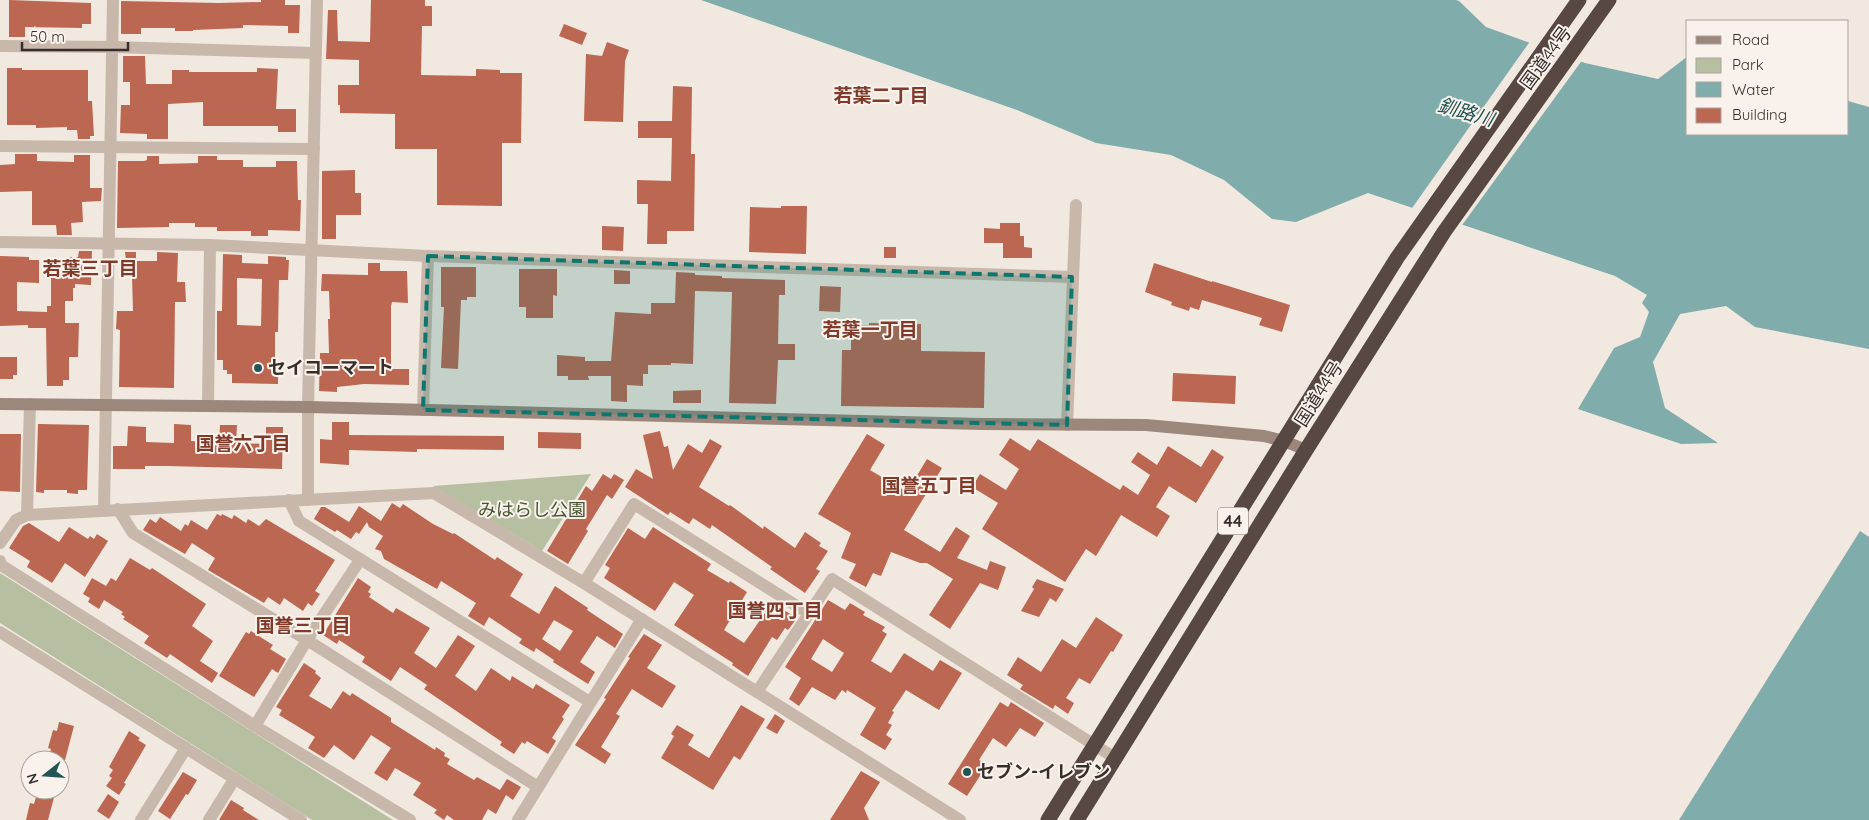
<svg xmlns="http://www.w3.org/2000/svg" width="1869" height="820" viewBox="0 0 1869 820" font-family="Quicksand,'Noto Sans JP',sans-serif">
<rect width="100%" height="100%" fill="#f1e8df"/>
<!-- green -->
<g fill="#b6bfa0">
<path d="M591 474 542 551 433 486Z"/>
<path d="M0 573 393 820H312L0 623Z"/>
</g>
<!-- water -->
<g fill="#80acac">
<path d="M701 0H1456L1459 1 1486 27 1585 63 1658 79 1688 56V134H1848V101L1869 107V349L1755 327 1726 306 1680 314 1653 362 1665 408 1718 443 1681 444 1578 409 1614 348 1640 337 1649 312 1642 303 1647 295 1615 276 1368 193 1296 222 1272 219 1224 180 1171 155 1096 143 1017 110Z"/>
<path d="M1860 531 1869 537V820H1679Z"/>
</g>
<!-- pier -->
<path fill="#f1e8df" d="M1531 40 1583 59 1460 228 1410 211Z"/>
<!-- building -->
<g fill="#bc6752" fill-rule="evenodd">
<path d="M9 0 91 3V24H82V28L25 27V37H9Z"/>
<path d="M261 0H285V5H300L299 33H288V26L243 25V28L193 30V31H175V28H141V34H121V1L219 3 261 2Z"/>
<path d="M371 0H425V6H432V26H422L421 75 476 76V69L500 70V73H522L521 143H502V206L437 205V149H395V114L340 113V105H338V85H359V60L326 59 328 10H337L338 41 370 42Z"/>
<path d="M564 24 587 33 582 45 559 36Z"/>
<path d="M607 42 629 50 625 61 623 122 584 121 586 54 602 56Z"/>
<path d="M123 56H145L146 84H172V70H189V72H257V68L278 69 276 109H296V132H278V126H203V102L168 104V139H147V134L120 133 121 105H130V82H123Z"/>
<path d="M7 68H22V70H88V101H92L94 136H90V139H78L77 130H67V127L36 128V125H7Z"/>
<path d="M673 86 692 87 691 154H695L694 231H667V244H647L648 204H637V180L671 181 672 138H638V121H672Z"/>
<path d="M15 154H37V161L74 162V155H90V188H102L101 201 82 202 83 222 71 223 72 235H57L56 225H32V191L0 192V165L15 164Z"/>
<path d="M147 156H159V164L198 163V156H217V160H243V167H276V161H297L298 200H301L300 231 268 230V236H251V231H217V227H195V223H169V227L117 228 118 161H144L147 160Z"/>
<path d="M355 170V193H361V215H336V239H322V171Z"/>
<path d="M781 206H807L806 254 749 252 750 207 781 208Z"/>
<path d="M1000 223H1020V236H1024V247L1032 248V258H1003V243H984V228L1000 229Z"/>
<path d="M602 226 624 227 623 251 602 250Z"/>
<rect x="884" y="247" width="12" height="11"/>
<path d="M79 251H92L91 285 75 284V288H73V301H65V323H79L78 357H69V380H63V386H47L46 328H28V325L0 326V256L29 257V260H39V283L17 282V311L47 312V306H51V277H69V257H78Z"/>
<path d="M125 252H136V261H157V252L178 253 177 282H185L186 302H175L174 388 119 387 120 330 116 329 117 311H133L132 276H120L119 260H126Z"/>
<path d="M223 254 242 255V263L268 264V256L286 257V260H289L288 280H279L278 332H275V364H278V384L232 383V374H227V370H223V360H217V311H222ZM237 278 262 279 261 326 237 325Z"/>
<path d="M368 263H380V271H407L408 303 392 302 391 306V369H409V385L364 384 337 387V392L319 391 320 353H329L328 319H330L329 291H321L322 274 368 275Z"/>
<path d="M1154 263 1212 282V281L1290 305 1282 332 1259 325 1262 318 1202 300 1199 310 1190 307 1189 311 1171 305 1172 302 1145 292Z"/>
<path d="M441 267H476V297H467V300H461L458 369 441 368 444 307H441Z"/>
<path d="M519 269H557V296L553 295V318H526V307H519Z"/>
<path d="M614 270 630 271V284H614Z"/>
<path d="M676 272 695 273V275L722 276V278L785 280V295H779L778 344H795V360H778L776 404 729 403 732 292 695 291 693 364 671 363V365H648V374H643V386L627 385V402L611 401V376H588L589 380H568V376H557V355L585 357V361H611L615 312 651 314V303H675Z"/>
<path d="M820 286 841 287 840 312 819 311Z"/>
<path d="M869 323 921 324V351L985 352 984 408 841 406 842 350H851V325H869Z"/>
<path d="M0 357H17V375H13V379H0Z"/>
<path d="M1173 373 1236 376 1235 404 1172 401Z"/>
<path d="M701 390V403H673V391Z"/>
<path d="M332 422H349V435L504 436V450L417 449V452L349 450V465L320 463V439L332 440Z"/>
<path d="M38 424 89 425 87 490H78V494L67 493V490H44V493L36 492Z"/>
<path d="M174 424 191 425V441L219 443 220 425H237L236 443 266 444V427H283L282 469 167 466H145V469H113V446H127L128 426 146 427V442L174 443Z"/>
<path d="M660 431 664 447 668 446 673 470 688 444 702 453 710 439 722 446 699 487 729 506 730 505 763 529 764 526 795 548 805 532 821 543 819 546 828 551 816 569 820 571 805 593 770 569 772 567 712 525 710 529 693 518 689 524 670 512 668 515 625 487 636 469 653 479 643 435Z"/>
<path d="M538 432 581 433V449L538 448Z"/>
<path d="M0 434H21L20 492 0 491Z"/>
<path d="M867 434 885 445 870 470 907 492 927 459 942 468 904 530 940 552 956 527 970 536 957 558 987 570 990 561 1006 567 998 590 980 583 950 629 929 615 953 579 927 563H920L891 552 881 576 873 573 866 587 849 578 856 564 841 558 851 533 818 514Z"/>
<path d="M1010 438 1030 451 1038 439 1120 490 1123 485 1138 495 1150 475 1131 462 1138 452 1157 465 1168 446 1201 467 1212 449 1224 457 1196 503 1169 486 1156 507 1170 516 1157 537 1121 515 1096 556 1086 549 1065 582 982 529 998 503 972 487 980 474 1006 490 1019 469 999 455Z"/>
<path d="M603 474 611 479 614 474 624 480 612 499 607 495 586 529 588 531 568 564 547 551 586 486 592 491Z"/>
<path d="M392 503 400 508 403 504 433 524 453 534 454 533 495 560 497 557 523 574 510 596 539 614 555 586 588 608 587 610 623 634 615 648 597 636 580 662 595 672 588 684 553 662 554 660 536 648 534 652 519 643 522 639 489 617 484 626 468 616 476 603 441 581 437 589 384 559 381 551 375 549 383 536 369 527 367 522 359 534 356 532 351 539 337 530 335 532 314 519 321 507H325L349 522 359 506 381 521ZM554 620 573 631 560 651 542 639Z"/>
<path d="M217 514 221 516 222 514 232 519 234 515 246 523 248 519 259 526 266 519 335 560 315 591 320 594 312 606 308 603 303 611 284 598 280 605 268 597 264 603 208 570 215 558 192 543 185 554 143 530 150 519 156 523 160 517 181 531 185 524 188 526 191 520 207 530Z"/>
<path d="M29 523 59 542 69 527 88 539 90 536 94 539 97 534 108 541 85 577 65 563 52 583 27 567 30 561 9 548 23 526Z"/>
<path d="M653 527 711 564 707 570 729 583 730 581 747 592 724 630 744 643 772 603 797 618 788 630 785 628 777 640 772 637 748 676 732 665 733 663 674 625 694 595 674 582 655 611 604 578 610 568 605 565 628 528 645 539Z"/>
<path d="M130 558 150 570 152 568 206 604 192 626 213 641 200 661 218 673 212 683 170 654 167 658 144 643 149 636 123 619 125 617 121 614 123 612 104 600 99 609 88 602 90 598 83 594 92 578 106 586 111 578 116 581Z"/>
<path d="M358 578 371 587 368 592 371 594 369 597 393 613 396 608 430 628 414 653 436 668 458 635 475 646 455 676 476 691 491 668 510 681 512 676 533 689 536 684 570 705 562 717 564 719 552 738 556 741 548 754 527 741 525 744 522 742 514 754 500 745 502 742 424 689 427 685 400 667 391 681 362 662 365 657 339 640 337 644 323 635Z"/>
<path d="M1037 579 1064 589 1056 602 1050 598 1039 617 1021 611 1034 589 1032 587Z"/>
<path d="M828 600 845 610 850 603 865 612 863 615 885 627 882 631 887 634 871 661 891 673 904 653 933 671 940 660 962 673 939 710 906 690 892 711 894 712 888 723 892 725 886 735 892 739 885 750 860 735 876 708 847 690 846 693 842 690 835 700 812 687 799 706 789 699 801 678 785 667ZM823 639 844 653 832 672 811 659Z"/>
<path d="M1096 617 1123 635 1113 652 1111 651 1090 684 1079 678 1066 698 1074 703 1068 714 1055 705 1053 709 1020 689 1023 685 1007 675 1018 657 1041 672 1062 639 1076 648Z"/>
<path d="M251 631 273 645 270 649 286 659 278 673 272 669 254 697 219 676 246 632 249 634Z"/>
<path d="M644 634 662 645 647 668 676 686 662 708 632 689 616 714 620 716 601 747 611 754 605 764 575 745 606 699 604 698 630 658 628 657Z"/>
<path d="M304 663 316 671 315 673 321 678 309 696 331 709 343 691 350 696 352 693 391 718V722L435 750 436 747 445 753 444 756 450 759 447 764 474 780 477 777 500 790 507 779 521 787 513 800 506 795 496 814 488 809 482 820H454L447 815 444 820 434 813 437 810 413 795 421 783 395 768 387 781 374 773 391 748 371 735 354 760 334 745 324 758 308 748 315 737 279 715 282 710 276 707Z"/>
<path d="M1000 702 1008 707 1011 702 1044 723 1035 737 1020 728 1006 747 993 738 979 760 987 765 967 796 948 784Z"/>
<path d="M741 705 765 719 740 760 734 756 713 790 661 758 674 736 671 734 677 725 694 735 688 745 709 758Z"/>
<path d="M775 714 785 721 777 734 766 728Z"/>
<path d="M59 722 74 726 65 760H48L51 749 48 748 53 730 57 731Z"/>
<path d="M129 731 140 738 138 740 146 745 124 783 126 784 119 795 106 786 112 778 109 776 113 770 109 767Z"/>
<path d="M861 771 880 782 864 808 869 820H830Z"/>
<path d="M183 772 197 780 188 795 186 794 170 819 158 811Z"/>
<path d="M38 790H56L48 820H26L30 803 34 804Z"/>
<path d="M108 794 119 802 109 819 97 811Z"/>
<path d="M231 800 244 808 243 810 259 820H219Z"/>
</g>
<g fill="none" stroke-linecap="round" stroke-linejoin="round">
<!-- street -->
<g stroke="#c8b8ac" stroke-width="12">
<path d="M0 46 112 47 316 53"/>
<path d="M0 146 314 149"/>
<path d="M0 242 210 245 428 256 1072 277"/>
<path d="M208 406 210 245"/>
<path d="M423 410 428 256"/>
<path d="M1067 425 1076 205"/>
<path d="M289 500 299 521 590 702"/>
<path d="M308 500V407L317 0"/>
<path d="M118 509 133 533 307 640 538 787"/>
<path d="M104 511 113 0"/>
<path d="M27 515 434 493 584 583 960 820"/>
<path d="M0 543 16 520 27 515 30 404"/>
<path d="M0 561 1 565 255 726 410 820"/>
<path d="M584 583 634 504 808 613"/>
<path d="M0 632 301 820"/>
<path d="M757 692 832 579 1115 758"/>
<path d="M255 726 307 640 360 560"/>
<path d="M141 820 186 748"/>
<path d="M209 820 235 778"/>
<path d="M518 820 642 619"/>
</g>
<!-- secondary -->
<path stroke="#9c877d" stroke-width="12" d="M0 404 308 407 982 424 1146 425 1264 436 1284 441 1306 450"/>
<!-- highway -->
<g stroke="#574842" stroke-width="15">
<path d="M1048 820 1397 258 1579 0"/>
<path d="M1077 820 1306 450 1444 232 1609 0"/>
</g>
</g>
<!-- marked area -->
<path fill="#0f766e" fill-opacity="0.2" stroke="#0f766e" stroke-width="4" stroke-dasharray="10 6" stroke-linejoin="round" d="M428 256 1072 277 1067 425 423 410Z"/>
<!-- markers -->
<g fill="#235556" stroke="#f9f2ec" stroke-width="2">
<circle cx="258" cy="368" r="5"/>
<circle cx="967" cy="772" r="5"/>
</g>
<g text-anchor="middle" stroke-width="4" stroke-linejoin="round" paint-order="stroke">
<!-- shield labels -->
<rect fill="#f9f2ec" stroke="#716964" stroke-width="1" x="1218" y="507.5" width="30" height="27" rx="4"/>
<g font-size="16" font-weight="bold" fill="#372e2a">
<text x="1233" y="527">44</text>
</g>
<!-- street labels -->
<g font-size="18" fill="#372e2a" stroke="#f9f2ec">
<text transform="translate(1546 58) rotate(-54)" y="6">国道44号</text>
<text transform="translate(1319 394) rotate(-58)" y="6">国道44号</text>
</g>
<!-- poi labels -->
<g font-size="18" font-weight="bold" fill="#372e2a" stroke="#f9f2ec" text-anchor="start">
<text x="268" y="374">セイコーマート</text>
<text x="977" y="778">セブン-イレブン</text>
</g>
<!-- park labels -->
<g font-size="18" fill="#485330" stroke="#f9f2ec">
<text x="532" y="516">みはらし公園</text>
</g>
<!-- neighbourhood labels -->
<g font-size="19" font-weight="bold" fill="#803a2a" stroke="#f9f2ec">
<text x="881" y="102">若葉二丁目</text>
<text x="90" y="275">若葉三丁目</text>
<text x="870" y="336">若葉一丁目</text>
<text x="243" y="450">国誉六丁目</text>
<text x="929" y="492">国誉五丁目</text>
<text x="775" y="617">国誉四丁目</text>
<text x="303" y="632">国誉三丁目</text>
</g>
<!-- water labels -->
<g font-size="19" font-style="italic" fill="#235556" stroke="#f9f2ec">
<text transform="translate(1466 112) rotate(16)" y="7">釧路川</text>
</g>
</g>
<!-- legend -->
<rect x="1686" y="20" width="162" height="115" fill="#f9f2ec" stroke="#aba49e"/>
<rect x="1696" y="36" width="25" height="8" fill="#9c877d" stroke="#aba49e"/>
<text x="1732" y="45" font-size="15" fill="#372e2a">Road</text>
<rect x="1696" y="58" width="25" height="15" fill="#b6bfa0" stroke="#aba49e"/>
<text x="1732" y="70" font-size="15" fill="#372e2a">Park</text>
<rect x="1696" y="82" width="25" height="15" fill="#80acac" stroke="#aba49e"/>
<text x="1732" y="95" font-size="15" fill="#372e2a">Water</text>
<rect x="1696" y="108" width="25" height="15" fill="#bc6752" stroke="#aba49e"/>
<text x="1732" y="120" font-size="15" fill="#372e2a">Building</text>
<!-- north arrow -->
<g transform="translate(45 775) rotate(253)"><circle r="24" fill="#f9f2ec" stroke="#aba49e"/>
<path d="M0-4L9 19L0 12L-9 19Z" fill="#235556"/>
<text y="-8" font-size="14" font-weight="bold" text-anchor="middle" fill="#372e2a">N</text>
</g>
<!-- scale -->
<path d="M22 42v8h106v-8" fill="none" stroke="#372e2a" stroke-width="2.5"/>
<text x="30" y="42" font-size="15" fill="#372e2a" stroke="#f9f2ec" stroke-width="4" paint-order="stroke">50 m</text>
</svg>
